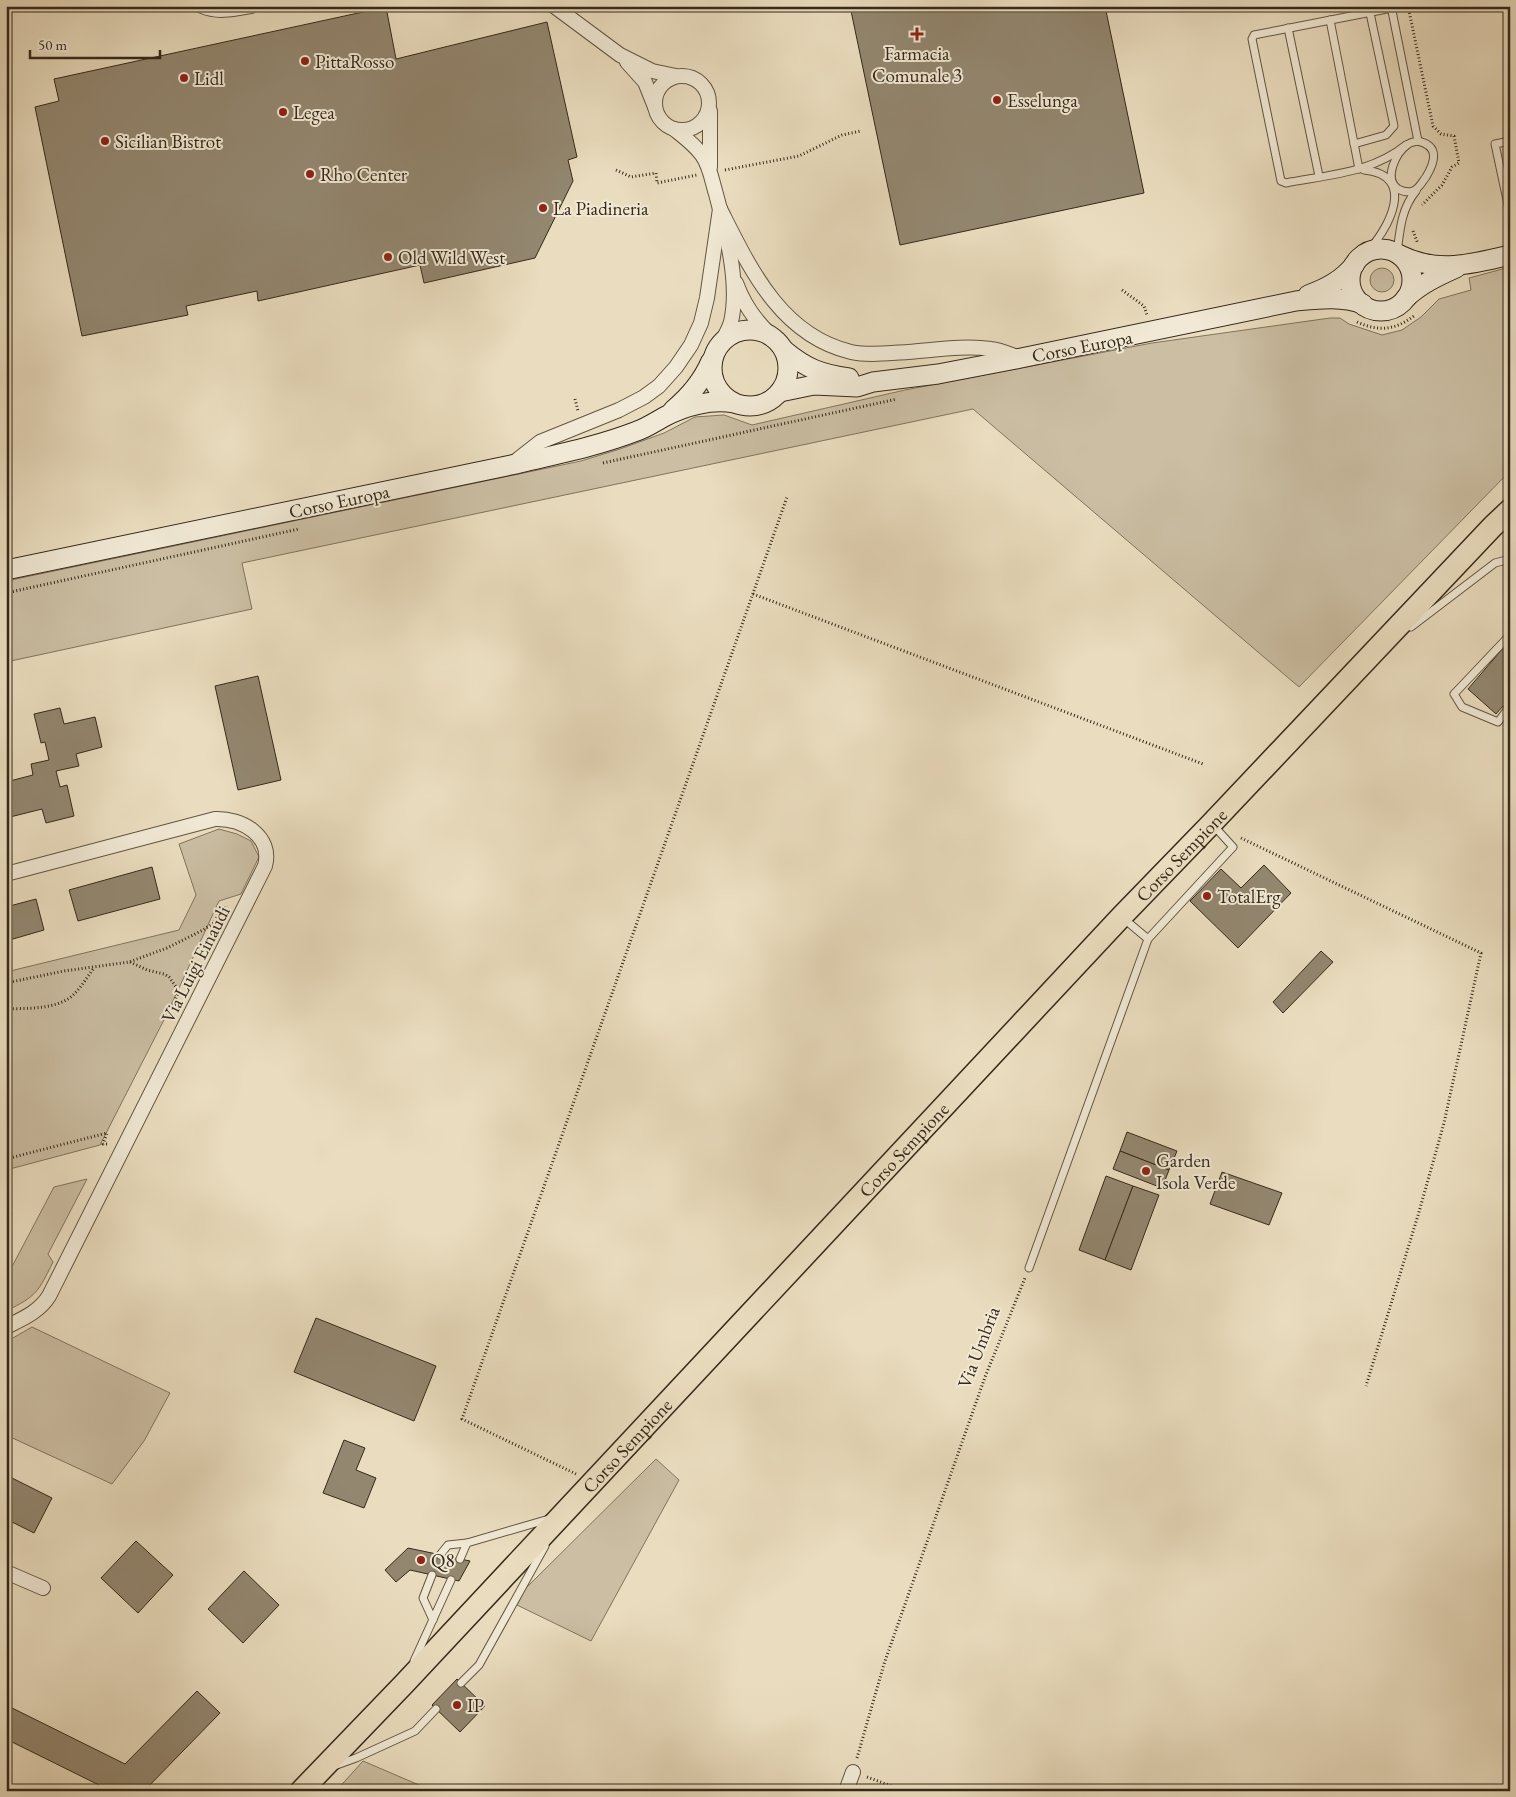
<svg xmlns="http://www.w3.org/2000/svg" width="1516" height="1797" viewBox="0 0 1516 1797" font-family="'EB Garamond',serif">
<rect width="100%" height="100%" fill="#eaddbf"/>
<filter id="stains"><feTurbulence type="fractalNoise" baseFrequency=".004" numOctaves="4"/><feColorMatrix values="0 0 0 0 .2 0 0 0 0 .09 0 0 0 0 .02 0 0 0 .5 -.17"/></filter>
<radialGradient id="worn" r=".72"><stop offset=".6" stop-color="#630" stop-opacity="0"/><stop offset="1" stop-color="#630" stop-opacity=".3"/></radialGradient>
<!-- green -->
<g fill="#cbbea3" stroke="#80745e">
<path d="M1510 267V471L1299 687 973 409 242 563 252 609 6 662V581L581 461 620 449 664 433 695 417 724 415 752 425 905 390 1152 343 1330 318H1340L1349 324 1382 335 1402 330 1421 317 1439 299 1471 290 1469 278Z"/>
<circle cx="1382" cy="280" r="12"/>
<path d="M219 829 237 834 251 841 259 857 241 894 219 901 167 1014 100 1145 6 1170V972L179 930 196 895 179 844Z"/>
<path d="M87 1179 48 1254 53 1262C38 1292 37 1296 6 1311V1278L54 1187Z"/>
<path d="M32 1327 170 1393 144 1441 112 1484 6 1435V1342Z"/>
<path d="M656 1459 679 1480 591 1641 517 1605 525 1589Z"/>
<path d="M363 1761 433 1791H336Z"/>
</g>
<!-- building -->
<g fill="#938770" stroke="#35291a">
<path d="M850 6H1105L1144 193 900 245Z"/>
<path d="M386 7 396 59 547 22 577 157 568 160 573 181 535 258 424 283 420 265 258 301 257 291 186 306 188 315 82 336 35 107 59 101 54 79Z"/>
<path d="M1510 640V711L1503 706 1496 714 1468 689Z"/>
<path d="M258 676 281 780 238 790 215 686Z"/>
<path d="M60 708 64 724 95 717 102 747 76 754 79 766 56 771 60 787 67 785 74 816 46 823 42 809 6 818V782L33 775 31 764 49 760 45 742 41 743 34 714Z"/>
<path d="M1264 865 1291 893 1238 948 1190 901 1221 869 1241 888Z"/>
<path d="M152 867 160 899 78 921 69 890Z"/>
<path d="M36 899 44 930 6 941V907Z"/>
<path d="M1321 951 1333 962 1283 1013 1273 1002Z"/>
<path d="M1127 1132 1177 1151 1169 1170 1120 1151Z"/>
<path d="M1120 1151 1169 1170 1162 1188 1113 1169Z"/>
<path d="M1222 1172 1282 1193 1269 1225 1210 1204Z"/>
<path d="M1106 1176 1133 1186 1105 1260 1079 1250Z"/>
<path d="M1133 1186 1159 1195 1131 1270 1105 1260Z"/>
<path d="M6 1192 12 1214 6 1216Z"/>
<path d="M316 1318 436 1366 414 1421 294 1372Z"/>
<path d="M344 1440 365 1448 356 1470 376 1478 364 1508 323 1493Z"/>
<path d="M6 1475 52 1498 34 1533 6 1519Z"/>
<path d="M136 1541 173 1575 138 1613 101 1578Z"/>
<path d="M408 1548 470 1561 459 1581 410 1570 396 1582 385 1570Z"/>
<path d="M244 1571 279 1605 243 1643 208 1609Z"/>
<path d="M457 1679 485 1706 460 1732 432 1705Z"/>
<path d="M197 1691 220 1713 144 1791H111L6 1739V1705L125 1764Z"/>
</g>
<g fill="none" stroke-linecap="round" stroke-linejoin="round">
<defs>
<g id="lane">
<path d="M1391 6 1418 141"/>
<path d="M1392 8 1254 35 1252 39 1281 181 1286 183C1327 175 1372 173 1406 145"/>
<path d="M1330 20 1359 169"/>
<path d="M1288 28 1319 176"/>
<path d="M1418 141C1440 146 1435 162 1426 177 1422 182 1419 189 1413 191 1408 193 1402 191 1398 189 1383 179 1396 153 1407 145 1410 142 1414 142 1418 141Z"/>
<path d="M1510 141 1495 144 1510 214"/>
<path d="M1354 144 1386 135 1394 126 1370 13"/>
<path d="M1364 170C1418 175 1389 230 1365 254"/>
<path d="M1397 253C1400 230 1401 209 1416 191"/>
<path d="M1411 627 1495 563 1510 559"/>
<path d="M1507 710 1498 722 1462 707 1454 694 1510 635"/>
<path d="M1123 918 1148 939"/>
<path d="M1029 1268 1148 939 1233 847 1213 825"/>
<path d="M440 1555 448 1545 467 1543"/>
<path d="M460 1559 467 1543 549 1519"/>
<path d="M432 1575 423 1598 433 1620"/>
<path d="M414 1661 451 1580"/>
<path d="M461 1683 479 1665 545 1546"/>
<path d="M334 1766 356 1758 415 1731 436 1709"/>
</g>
<g id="street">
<path d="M202 6C218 13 234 9 251 6"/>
<path d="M554 6 620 55 652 71 676 76"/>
<path d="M627 62 645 82 655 107"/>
<circle cx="682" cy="103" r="27"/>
<path d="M710 111V167"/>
<path d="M674 129C684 137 694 144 702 155 710 166 712 181 716 194 726 232 740 283 731 322 729 329 725 336 721 343"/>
<path d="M720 209C750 268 780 335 851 352 869 356 889 353 908 352 935 350 964 345 991 349 1001 350 1011 355 1020 358"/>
<path d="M736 283C744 305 755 321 772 336"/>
<path d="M512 464 540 442 619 410 644 397 659 386 676 367 691 345 701 323 707 298 720 209"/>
<path d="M6 874 215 819C242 818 273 836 265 866L49 1296C39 1312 22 1319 6 1327"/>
<path d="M6 1572 43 1588"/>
<path d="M846 1791 853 1772"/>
</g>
<g id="secondary">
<circle cx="1381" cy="280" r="31"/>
<path d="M1400 255C1439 274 1470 264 1510 255"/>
<path d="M1308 295C1327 288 1342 280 1355 264"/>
<path d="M1405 299C1419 285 1438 276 1456 268"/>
<circle cx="750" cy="368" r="38"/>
<path d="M784 350C807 369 821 374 849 378"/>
<path d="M780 392 814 385 857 387 873 382 938 374 1021 358 1296 301C1318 299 1342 296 1363 304"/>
<path d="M673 410C690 396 702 382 711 361"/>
<path d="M6 570 511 465C553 455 596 447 637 431 646 428 655 422 664 417 684 406 711 399 734 403"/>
</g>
<g id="primary">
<path id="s1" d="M301 1791 404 1684 1121 917 1212 823 1493 526 1510 510"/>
</g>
</defs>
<!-- lane casing -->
<use href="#lane" stroke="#625643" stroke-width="9"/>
<!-- street casing -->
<use href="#street" stroke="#625643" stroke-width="16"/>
<!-- secondary casing -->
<use href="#secondary" stroke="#35291a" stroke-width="21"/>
<!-- primary casing -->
<use href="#primary" stroke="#35291a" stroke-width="24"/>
<!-- path -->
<g stroke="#35291a" stroke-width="3" stroke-dasharray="1 2.5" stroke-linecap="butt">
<path d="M1408 6 1433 126 1441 134 1454 136 1459 163 1452 167 1442 185 1422 205"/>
<path d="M616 170 631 177 656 173 657 183 697 175"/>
<path d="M725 170 799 156 842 135 861 131"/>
<path d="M1413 231 1418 244"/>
<path d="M1122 290 1144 306 1147 315"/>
<path d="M1357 322C1379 332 1395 330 1414 316"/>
<path d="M575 399 578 411"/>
<path d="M603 463 897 399"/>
<path d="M6 593 299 529"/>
<path d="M753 594 1203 764"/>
<path d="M1241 838 1481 953 1444 1123 1419 1212 1366 1386"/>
<path d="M130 962 147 970 164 974 169 977 179 991 172 1007H178"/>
<path d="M6 983 64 971 129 962 167 948 203 930 214 923 221 909 228 907"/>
<path d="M6 1009C27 1008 55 1010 72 996 81 988 87 977 94 968"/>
<path d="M6 1159 107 1133 103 1144H109"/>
<path d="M576 1474 462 1419 787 497"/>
<path d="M857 1758 884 1664 985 1377 1025 1278"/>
<path d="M867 1777 905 1791"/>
</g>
<!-- lane -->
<use href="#lane" stroke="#f1e9d5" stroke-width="7"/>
<!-- street -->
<use href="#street" stroke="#f1e9d5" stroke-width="14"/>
<!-- secondary -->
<use href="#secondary" stroke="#f1e9d5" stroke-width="19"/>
<!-- primary -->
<use href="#primary" stroke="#eaddbf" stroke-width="21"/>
</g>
<!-- markers -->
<g fill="#8f2418" stroke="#f1e9d5" stroke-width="2">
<path d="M914.5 26.5h5v5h5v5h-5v5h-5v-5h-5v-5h5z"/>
<circle cx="305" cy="61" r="5"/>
<circle cx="184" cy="78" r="5"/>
<circle cx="997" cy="100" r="5"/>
<circle cx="283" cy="112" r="5"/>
<circle cx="105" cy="141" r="5"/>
<circle cx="310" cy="174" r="5"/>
<circle cx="543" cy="208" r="5"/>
<circle cx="388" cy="257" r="5"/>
<circle cx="1207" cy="896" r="5"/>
<circle cx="1146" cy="1171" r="5"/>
<circle cx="421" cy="1560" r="5"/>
<circle cx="457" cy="1705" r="5"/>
</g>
<g text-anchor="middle" stroke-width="4" stroke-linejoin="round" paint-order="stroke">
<!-- poi labels -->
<g font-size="19" fill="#35291a" stroke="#f1e9d5" text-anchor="start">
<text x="917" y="60" text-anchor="middle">Farmacia<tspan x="917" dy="22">Comunale 3</tspan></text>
<text x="315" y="68">PittaRosso</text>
<text x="194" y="85">Lidl</text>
<text x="1007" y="107">Esselunga</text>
<text x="293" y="119">Legea</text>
<text x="115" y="148">Sicilian Bistrot</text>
<text x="320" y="181">Rho Center</text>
<text x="553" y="215">La Piadineria</text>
<text x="398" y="264">Old Wild West</text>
<text x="1217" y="903">TotalErg</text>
<text x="1156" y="1167">Garden<tspan x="1156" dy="22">Isola Verde</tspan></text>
<text x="431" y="1567">Q8</text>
<text x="467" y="1712">IP</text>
</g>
<!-- street labels -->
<g font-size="19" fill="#35291a" stroke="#f1e9d5">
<text transform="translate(1082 346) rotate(-11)" y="7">Corso Europa</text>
<text transform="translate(339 501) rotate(-12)" y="7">Corso Europa</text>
<text dy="7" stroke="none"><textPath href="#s1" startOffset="1285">Corso Sempione</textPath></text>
<text transform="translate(195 964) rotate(-63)" y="7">Via Luigi Einaudi</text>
<text dy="7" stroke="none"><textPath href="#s1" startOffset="880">Corso Sempione</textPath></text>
<text transform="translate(978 1347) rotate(-69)" y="7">Via Umbria</text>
<text dy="7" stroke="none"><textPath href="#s1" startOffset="475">Corso Sempione</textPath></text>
</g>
</g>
<!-- margin -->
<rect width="1516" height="1797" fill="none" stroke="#eaddbf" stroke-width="25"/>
<rect x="8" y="8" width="1501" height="1782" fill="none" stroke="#35291a" stroke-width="2.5"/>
<rect x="12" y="12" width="1491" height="1772" fill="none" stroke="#35291a"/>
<!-- scale -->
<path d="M30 50v8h130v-8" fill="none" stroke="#35291a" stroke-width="2.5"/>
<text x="38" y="50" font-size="15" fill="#35291a" stroke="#f1e9d5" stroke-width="4" paint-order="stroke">50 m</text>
<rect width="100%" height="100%" filter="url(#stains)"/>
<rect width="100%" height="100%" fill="url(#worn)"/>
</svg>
